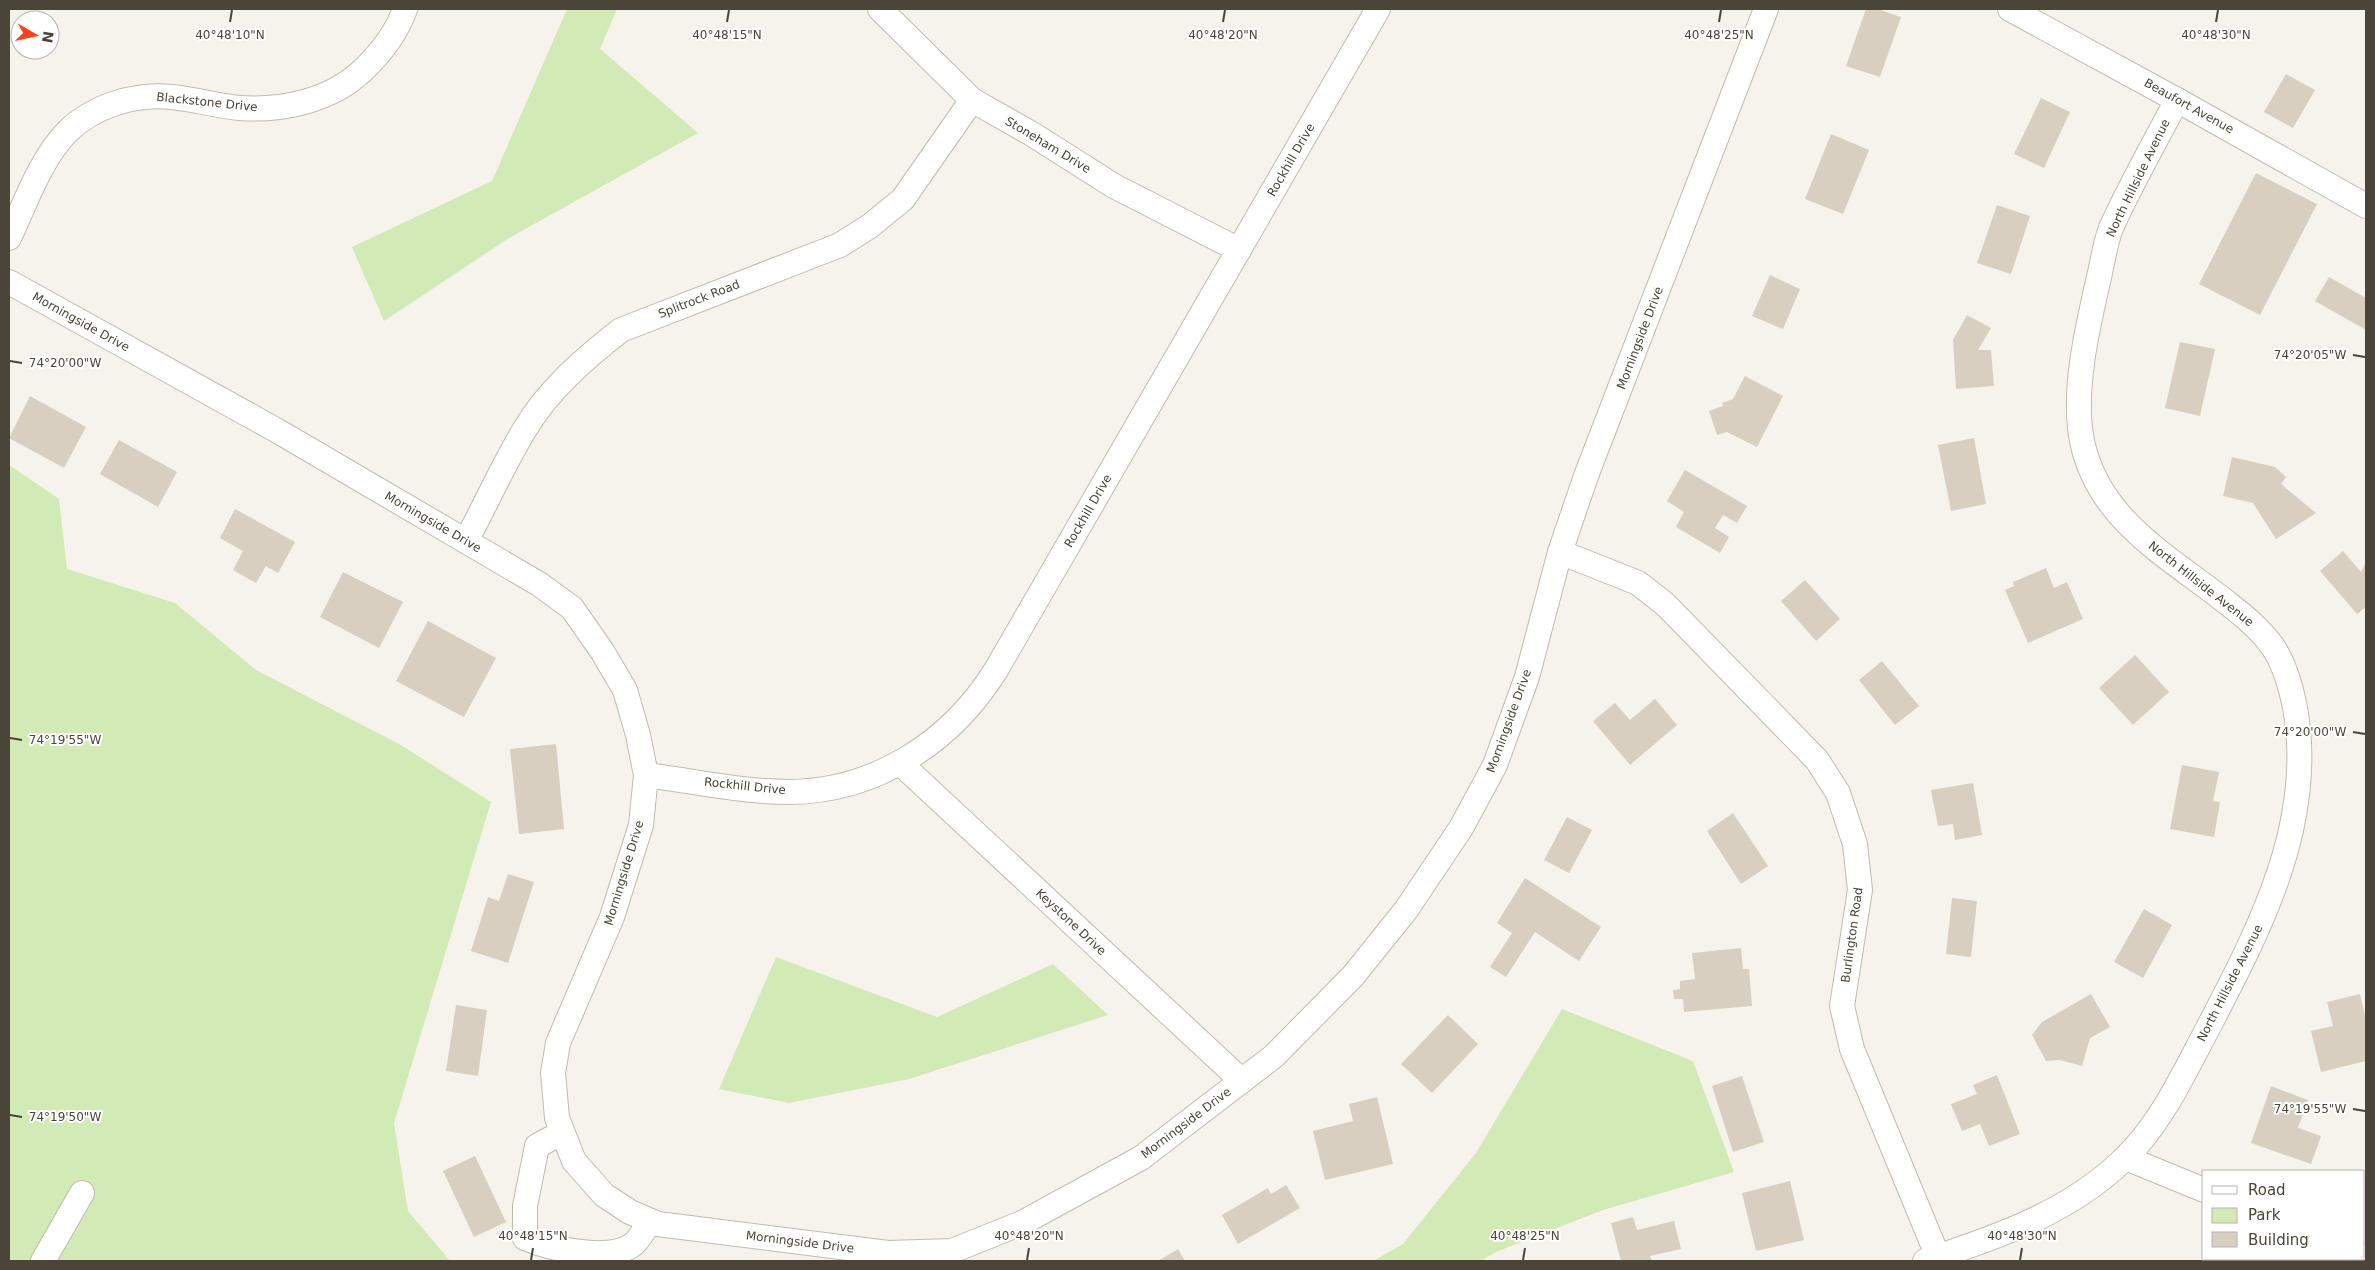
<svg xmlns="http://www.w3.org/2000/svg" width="2375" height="1270" viewBox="0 0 2375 1270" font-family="'DejaVu Sans',sans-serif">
<rect width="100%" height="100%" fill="#f6f3ec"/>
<!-- green -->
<g fill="#d2eab5">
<path d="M567 9H617L600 49 698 133 509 238 384 321 352 247 492 181Z"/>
<path d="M9 465 59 499 67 569 175 603 256 670 399 744 491 802 394 1123 408 1211 450 1261H9Z"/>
<path d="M776 957 937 1017 1053 964 1108 1015 909 1079 789 1103 719 1089Z"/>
<path d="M1562 1009 1693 1061 1734 1172 1603 1210 1496 1252 1481 1261H1373L1403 1244 1476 1153Z"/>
</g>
<!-- building -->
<g fill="#d8cfc1">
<path d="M1866 9H1877L1901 17 1880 77 1846 66Z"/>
<path d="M2286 74 2315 90 2293 128 2264 112Z"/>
<path d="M2041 98 2070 112 2044 168 2014 154Z"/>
<path d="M1831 134 1869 150 1843 214 1805 199Z"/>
<path d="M2256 173 2317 204 2260 315 2199 284Z"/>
<path d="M1997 205 2030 216 2011 274 1977 263Z"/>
<path d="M1770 275 1800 289 1783 329 1752 316Z"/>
<path d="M2329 277 2366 298V330L2315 301Z"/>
<path d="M1967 315 1991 328 1978 350H1991L1994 386 1956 389 1953 340Z"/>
<path d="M2180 342 2215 349 2200 416 2165 408Z"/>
<path d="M1745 376 1783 396 1757 447 1727 432 1717 435 1709 411 1723 406 1722 403 1733 399Z"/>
<path d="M30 396 86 427 64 468 9 438Z"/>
<path d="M1974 438 1986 504 1951 511 1938 445Z"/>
<path d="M119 440 177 472 158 507 100 474Z"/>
<path d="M2232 457 2275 467 2286 477 2281 484 2316 513 2276 539 2253 503 2223 496Z"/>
<path d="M1685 470 1747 506 1737 523 1723 515 1715 528 1729 537 1720 553 1676 527 1684 512 1667 501Z"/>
<path d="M235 509 295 542 278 573 266 566 256 583 233 570 243 551 220 538Z"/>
<path d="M2343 551 2361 572 2366 562V607L2357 614 2320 571Z"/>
<path d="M2046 568 2054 588 2067 582 2083 619 2028 643 2005 590 2014 586 2013 582Z"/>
<path d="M343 572 403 602 379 648 320 617Z"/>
<path d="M1805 580 1840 619 1816 641 1781 601Z"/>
<path d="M428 621 496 658 464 717 396 681Z"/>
<path d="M2135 655 2169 692 2133 725 2099 688Z"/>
<path d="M1882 661 1919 706 1895 725 1859 680Z"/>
<path d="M1655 699 1677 725 1630 765 1593 721 1615 703 1630 720Z"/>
<path d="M556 744 564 829 519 834 510 749Z"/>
<path d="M2182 765 2219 772 2213 801 2220 802 2214 837 2170 829Z"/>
<path d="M1973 783 1982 835 1955 840 1953 824 1938 826 1931 790Z"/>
<path d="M1733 813 1768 866 1741 884 1707 831Z"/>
<path d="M1567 817 1592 830 1569 873 1544 860Z"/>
<path d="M508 874 534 882 508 963 471 951 488 897 499 901Z"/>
<path d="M1525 878 1601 927 1579 961 1535 932 1506 977 1490 967 1512 933 1497 923Z"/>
<path d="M1952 898 1977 901 1971 957 1946 954Z"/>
<path d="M2144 909 2172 925 2143 978 2114 962Z"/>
<path d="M1741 948 1743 969H1749L1752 1006 1684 1012 1683 999H1674L1673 990 1680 989V981L1695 979 1692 953Z"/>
<path d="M2091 994 2110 1027 2090 1038 2082 1066 2060 1060 2046 1061 2032 1035 2042 1022Z"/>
<path d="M2360 994 2366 1020V1061L2321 1072 2311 1031 2333 1026 2327 1002Z"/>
<path d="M456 1005 487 1010 478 1076 446 1071Z"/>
<path d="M1448 1015 1478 1044 1432 1093 1401 1064Z"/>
<path d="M1997 1075 2020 1134 1989 1146 1980 1124 1962 1131 1951 1104 1977 1094 1973 1085Z"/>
<path d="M1742 1076 1764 1142 1733 1152 1712 1086Z"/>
<path d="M2271 1086 2308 1100 2298 1128 2321 1136 2311 1164 2251 1143Z"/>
<path d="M1377 1097 1393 1164 1325 1180 1313 1131 1353 1121 1349 1104Z"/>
<path d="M475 1156 506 1222 474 1237 443 1171Z"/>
<path d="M1790 1181 1804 1240 1756 1251 1742 1193Z"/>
<path d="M1286 1185 1300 1208 1238 1244 1222 1215 1268 1188 1271 1194Z"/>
<path d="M1633 1217 1637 1230 1674 1221 1681 1249 1650 1256 1652 1261H1621L1611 1223Z"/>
<path d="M1178 1249 1185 1261H1158Z"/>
</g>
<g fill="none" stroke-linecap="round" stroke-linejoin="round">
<defs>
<g id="minor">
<path d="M880 9 972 100 1032 134 1114 186 1239 250"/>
<path d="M2010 9 2177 100 2366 206"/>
<path d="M9 238C25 204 40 160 67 132 93 106 135 93 172 97 194 99 216 106 239 108 282 111 330 101 362 71 380 54 397 32 405 9"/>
<path d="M9 282 276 430 539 584 572 608 602 651 625 690 638 735 646 775 641 825 612 917 558 1043 553 1073 557 1118 574 1161 604 1195 630 1212 658 1224 888 1253 952 1251 1022 1223 1141 1158 1274 1056 1353 976 1406 910 1461 828 1495 765 1527 677 1560 552 1586 476 1766 9"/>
<path d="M466 541C486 504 503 465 525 429 548 390 585 358 621 330L840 245 870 226 903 199 972 100"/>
<path d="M1560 552 1638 583 1666 605 1817 760 1838 793 1855 844 1860 890 1842 1006 1852 1049 1938 1257"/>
<path d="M900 763 1242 1081"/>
<path d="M646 775C693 781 742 792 789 792 877 791 951 742 996 670L1378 9"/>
<path d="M561 1133 537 1146 525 1206V1238C550 1249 607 1261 631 1246 639 1241 645 1228 650 1221"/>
<path d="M2126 1158 2204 1190"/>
<path d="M2364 1256 2366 1257"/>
<path d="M43 1261 82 1193"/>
<path d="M1925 1261C1995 1238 2068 1213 2122 1161 2160 1126 2184 1073 2208 1028 2259 930 2316 823 2295 708 2291 687 2285 665 2273 647 2259 627 2240 613 2221 598 2163 553 2098 518 2082 441 2072 390 2088 326 2099 277 2103 261 2105 243 2111 228 2131 184 2155 142 2177 100"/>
</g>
</defs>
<!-- minor casing -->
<use href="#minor" stroke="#c2bbae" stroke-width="26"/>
<!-- minor -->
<use href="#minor" stroke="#fff" stroke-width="24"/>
</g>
<!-- ticks -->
<path fill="none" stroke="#4b4439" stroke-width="2" d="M230 22 232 10M727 22 729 10M1223 22 1225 10M1719 22 1721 10M2216 22 2218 10M2353 355 2365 357M10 361 22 363M2353 732 2365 734M10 738 22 740M2353 1109 2365 1111M10 1115 22 1117M531 1260 533 1248M1027 1260 1029 1248M1523 1260 1525 1248M2020 1260 2022 1248"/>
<g text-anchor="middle" stroke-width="4" stroke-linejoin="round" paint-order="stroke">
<!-- street labels -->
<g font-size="12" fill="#4b4439" stroke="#fff">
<text transform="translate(207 102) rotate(6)" y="4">Blackstone Drive</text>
<text transform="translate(2189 106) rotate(29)" y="4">Beaufort Avenue</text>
<text transform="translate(1048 145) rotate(31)" y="4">Stoneham Drive</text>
<text transform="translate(1291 160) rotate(-60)" y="4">Rockhill Drive</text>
<text transform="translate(2138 178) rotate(-64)" y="4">North Hillside Avenue</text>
<text transform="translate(699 299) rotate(-21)" y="4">Splitrock Road</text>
<text transform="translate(81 322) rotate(29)" y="4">Morningside Drive</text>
<text transform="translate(1640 338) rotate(-69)" y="4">Morningside Drive</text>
<text transform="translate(1088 511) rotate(-60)" y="4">Rockhill Drive</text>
<text transform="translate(433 522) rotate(30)" y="4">Morningside Drive</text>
<text transform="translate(2201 584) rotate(38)" y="4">North Hillside Avenue</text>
<text transform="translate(1509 721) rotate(-70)" y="4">Morningside Drive</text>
<text transform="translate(745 786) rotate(6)" y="4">Rockhill Drive</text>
<text transform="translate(624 873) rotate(-73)" y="4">Morningside Drive</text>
<text transform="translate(1071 922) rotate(43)" y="4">Keystone Drive</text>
<text transform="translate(1852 935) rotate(-82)" y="4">Burlington Road</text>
<text transform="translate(2230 983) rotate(-63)" y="4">North Hillside Avenue</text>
<text transform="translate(1186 1123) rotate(-37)" y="4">Morningside Drive</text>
<text transform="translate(800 1242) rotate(7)" y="4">Morningside Drive</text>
</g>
</g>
<g font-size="12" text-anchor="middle" fill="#4b4439" stroke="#fff" stroke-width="4" stroke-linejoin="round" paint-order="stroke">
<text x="2216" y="39">40°48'30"N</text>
<text x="230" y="39">40°48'10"N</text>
<text x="727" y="39">40°48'15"N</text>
<text x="1223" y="39">40°48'20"N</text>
<text x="1719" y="39">40°48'25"N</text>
<text x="2310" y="359">74°20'05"W</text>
<text x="65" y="367">74°20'00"W</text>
<text x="2310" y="736">74°20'00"W</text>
<text x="65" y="744">74°19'55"W</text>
<text x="2310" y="1113">74°19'55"W</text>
<text x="65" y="1121">74°19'50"W</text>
<text x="533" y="1240">40°48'15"N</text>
<text x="1029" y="1240">40°48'20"N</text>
<text x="1525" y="1240">40°48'25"N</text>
<text x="2022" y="1240">40°48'30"N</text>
</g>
<!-- border -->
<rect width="2375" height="1270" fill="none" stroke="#4b4439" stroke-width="20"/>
<!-- legend -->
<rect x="2202" y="1170" width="162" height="90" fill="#ffffff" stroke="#b7b4b0"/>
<rect x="2212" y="1186" width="25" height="8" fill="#ffffff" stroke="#b7b4b0"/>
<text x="2248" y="1195" font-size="15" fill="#4b4439">Road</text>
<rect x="2212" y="1208" width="25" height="15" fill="#d2eab5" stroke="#b7b4b0"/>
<text x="2248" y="1220" font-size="15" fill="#4b4439">Park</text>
<rect x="2212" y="1232" width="25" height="15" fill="#d8cfc1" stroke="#b7b4b0"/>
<text x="2248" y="1245" font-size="15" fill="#4b4439">Building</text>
<!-- north arrow -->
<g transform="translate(35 35) rotate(99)"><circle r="24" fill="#ffffff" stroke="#b7b4b0"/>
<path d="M0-4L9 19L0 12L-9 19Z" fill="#fc3f1d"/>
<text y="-8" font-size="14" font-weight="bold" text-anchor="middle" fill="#4b4439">N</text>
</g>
</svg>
